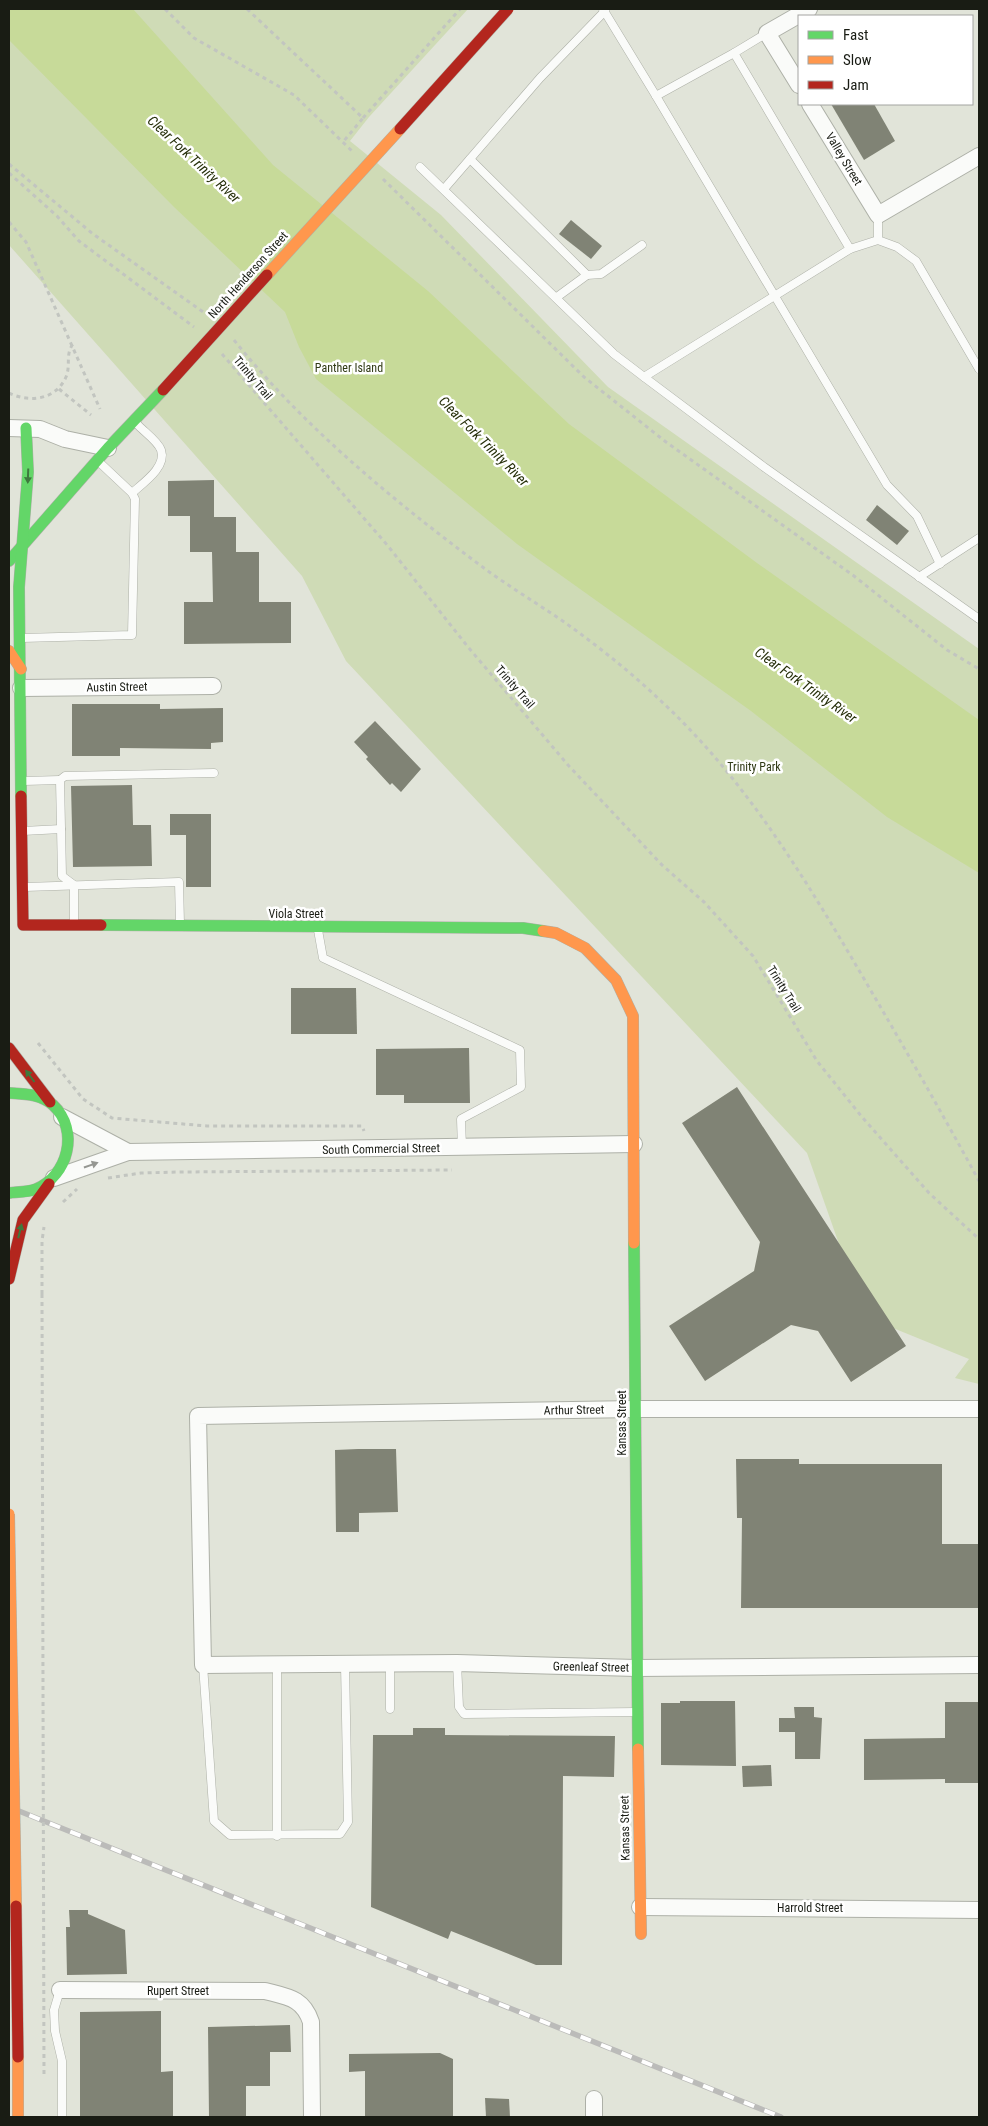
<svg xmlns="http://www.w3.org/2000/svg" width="988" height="2126" viewBox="0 0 988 2126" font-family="'Roboto Condensed',sans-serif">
<rect width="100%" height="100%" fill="#e1e4d9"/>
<!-- green -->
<path fill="#cfdbb6" d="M9 9H468L369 117 350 141 441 215 608 387 979 649V1384L955 1378 969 1359 893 1328 839 1244 807 1153 346 661 302 576 9 245Z"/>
<!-- water -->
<path fill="#c7da99" d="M9 9H133L273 165 428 291 569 424 757 563 979 720V873L887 817 751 711 517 544 316 379 299 347 285 312 174 207 9 40Z"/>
<!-- building -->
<g fill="#808375">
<path d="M831 104H874L895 141 864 160Z"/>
<path d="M571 220 602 246 591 259 559 234Z"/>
<path d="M214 480V517H236V552H259V602H291V643L184 644V602H213L212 552H190V516H168V481Z"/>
<path d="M877 505 909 531 897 545 866 520Z"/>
<path d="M72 704H160V709L223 708V742L211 743V749L120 748V756H72Z"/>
<path d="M375 721 421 769 401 792 392 783 390 785 366 759 368 757 354 742Z"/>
<path d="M132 785 133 825H151L152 866 73 867 71 786Z"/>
<path d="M170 814H211V887H186V835H170Z"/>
<path d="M291 988H356L357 1034H291Z"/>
<path d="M469 1048 470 1103H404V1095H376V1049Z"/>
<path d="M737 1087 906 1346 851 1382 818 1331 791 1325 705 1381 669 1326 754 1271 760 1242 682 1123Z"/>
<path d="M358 1449H396L398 1512 359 1513V1532H336L335 1450Z"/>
<path d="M736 1459H799V1464H942V1544H979V1608H741L742 1518H737Z"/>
<path d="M680 1701H735L736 1766 661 1765V1703H680Z"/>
<path d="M945 1702H979V1783H945V1779L864 1780V1739L945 1738Z"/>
<path d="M794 1707H814V1717L822 1718 820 1759H795V1732H779V1718H795Z"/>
<path d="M413 1728H445V1735L615 1736 614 1777 563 1776 562 1965H536L451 1931 448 1939 371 1907 373 1735H413Z"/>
<path d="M771 1765 772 1786 743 1787 742 1766Z"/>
<path d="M69 1910H88V1914L125 1930 127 1974 67 1975 66 1927H70Z"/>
<path d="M161 2011V2072L173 2071V2117H80V2012Z"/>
<path d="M290 2025 291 2052H270V2086H246V2117H209L208 2027Z"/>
<path d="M440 2053 453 2059V2117H365V2071L349 2072V2054Z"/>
<path d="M485 2098 509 2099 510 2117H486Z"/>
</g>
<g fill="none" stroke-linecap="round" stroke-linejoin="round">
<defs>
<g id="lane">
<path d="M603 9 656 96 734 53 850 249 878 240"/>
<path d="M734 53 767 33"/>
<path d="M656 96 887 485 917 516 940 564"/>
<path d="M470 159 587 275 557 297"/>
<path d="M420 167 614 354 644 377"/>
<path d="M444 189 540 78 605 11"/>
<path d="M878 215V240L897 247 916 261 979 369"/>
<path d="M850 249 644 377 764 467 979 619"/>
<path d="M587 275 601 274 642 245"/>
<path d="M132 493C143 483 167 467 161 450 158 441 143 431 137 424"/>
<path d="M919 577 979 538"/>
<path d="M22 638 132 635 135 499 132 493 99 462"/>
<path d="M24 781 60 780"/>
<path d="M23 831 61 829"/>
<path d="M25 887 179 882 180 924"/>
<path d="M74 923V885L62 876 60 780 65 776 214 773"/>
<path d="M318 930 323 958 520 1050 521 1087 461 1119 462 1148"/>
<path d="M457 1663 459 1707 464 1714 636 1712"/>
<path d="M277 1664V1836"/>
<path d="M390 1664V1709"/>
<path d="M203 1665 214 1821 230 1835 340 1834 348 1822 345 1664"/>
<path d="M60 1990 54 2010 55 2031 62 2061V2117"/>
</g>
<g id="street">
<path d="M799 85 767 33 809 9"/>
<path d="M810 104 878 215 979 156"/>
<path d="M9 428 40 429 65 439 108 448"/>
<path d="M21 688 213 686"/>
<path d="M62 1117 128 1152"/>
<path d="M54 1178 128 1152 634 1144"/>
<path d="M979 1409H636L198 1416 203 1665 457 1663 636 1668 979 1665"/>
<path d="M640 1907 979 1910"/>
<path d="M60 1990 265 1991C288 1997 303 1998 311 2022L312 2117"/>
<path d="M594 2099V2117"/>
</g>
<g id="fast">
<path d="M9 561 108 448 163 390"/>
<path d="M21 796 19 587 28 472 26 428"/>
<path d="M101 925 523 928 543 931"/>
<path d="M9 1093C24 1094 41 1094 53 1105 80 1130 68 1176 36 1189 28 1192 17 1192 9 1193"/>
<path d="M634 1243 638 1749"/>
</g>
<g id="slow">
<path d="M9 651 21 669"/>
<path d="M543 931 556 933 585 948 616 980 633 1016 634 1243"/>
<path d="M638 1749 641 1934"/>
<path d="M18 2057V2117"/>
</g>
<g id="jam">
<path d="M21 796 23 925H101"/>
<path d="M9 1048 50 1102"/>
<path d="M9 1279 23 1220 49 1184"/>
</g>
</defs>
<!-- lane casing -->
<use href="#lane" stroke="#adb0a7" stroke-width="9"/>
<!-- street casing -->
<use href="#street" stroke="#adb0a7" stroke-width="18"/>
<!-- fast casing -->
<use href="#fast" stroke="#adb0a7" stroke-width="12"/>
<!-- slow casing -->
<use href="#slow" stroke="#adb0a7" stroke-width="12"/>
<!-- jam casing -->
<use href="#jam" stroke="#adb0a7" stroke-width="12"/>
<!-- path -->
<g stroke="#c2c5c0" stroke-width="3" stroke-dasharray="4 4" stroke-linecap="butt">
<path d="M165 9 194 38 294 95 352 151"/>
<path d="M247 9 363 118 343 142"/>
<path d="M363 118 460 9"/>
<path d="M9 164 93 234 206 314"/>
<path d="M9 173 57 216 79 241 194 327"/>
<path d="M383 179 584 377 666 442 854 576 947 650 979 669"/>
<path d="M9 222 26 242 100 409"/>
<path d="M234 340C306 430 400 506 492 574 522 595 553 613 582 635 609 655 637 678 661 701 744 778 803 875 860 972 901 1042 941 1111 979 1181"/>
<path d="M222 354 388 546 468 647 568 765 662 865 704 902 753 956 817 1061 862 1117 929 1193 979 1239"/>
<path d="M59 389 91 415"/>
<path d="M9 393C29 403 56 400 66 377 71 365 65 355 73 344"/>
<path d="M38 1043 83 1099 112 1118 207 1126H362L364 1131"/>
<path d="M108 1178 141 1173 180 1172 452 1170"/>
<path d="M63 1202 77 1189"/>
<path d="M42 1294V1241L44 1227"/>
</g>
<!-- lane -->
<use href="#lane" stroke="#fafbf9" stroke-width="8"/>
<!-- street -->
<use href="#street" stroke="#fafbf9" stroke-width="16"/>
<!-- fast -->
<use href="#fast" stroke="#63d668" stroke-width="11"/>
<!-- slow -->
<use href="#slow" stroke="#ff974d" stroke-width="11"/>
<!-- jam -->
<use href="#jam" stroke="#b3261e" stroke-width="11"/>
<defs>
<path id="rail" d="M9 1807 781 2117"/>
</defs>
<!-- rail casing -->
<use href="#rail" stroke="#bbbbb9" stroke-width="5.5"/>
<!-- rail -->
<use href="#rail" stroke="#fff" stroke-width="4" stroke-dasharray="11" stroke-linecap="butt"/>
<defs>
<g id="slow-bridge">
<path d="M267 275 400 129"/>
<path d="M9 1514 16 1906"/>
</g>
<g id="jam-bridge">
<path d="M400 129 508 9"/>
<path d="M163 390 267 275"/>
<path d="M16 1906 18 2057"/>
</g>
</defs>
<!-- slow-bridge casing -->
<use href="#slow-bridge" stroke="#adb0a7" stroke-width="12" stroke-linecap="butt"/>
<!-- jam-bridge casing -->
<use href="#jam-bridge" stroke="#adb0a7" stroke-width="12" stroke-linecap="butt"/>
<!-- path-bridge -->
<path stroke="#c2c5c0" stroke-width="3" stroke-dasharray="4 4" stroke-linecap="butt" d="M42 1294 44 2076"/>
<!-- slow-bridge -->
<use href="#slow-bridge" stroke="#ff974d" stroke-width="11"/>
<!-- jam-bridge -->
<use href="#jam-bridge" stroke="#b3261e" stroke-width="11"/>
</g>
<!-- one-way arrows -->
<defs><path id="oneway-solid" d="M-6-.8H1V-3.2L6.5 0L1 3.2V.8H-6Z" transform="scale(1.25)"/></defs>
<g fill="#3e793e">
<use href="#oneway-solid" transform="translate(28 476) rotate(92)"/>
<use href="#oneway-solid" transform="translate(30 1076) rotate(-127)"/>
<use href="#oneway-solid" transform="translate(20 1231) rotate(-76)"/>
</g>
<use fill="#959792" href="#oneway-solid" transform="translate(91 1165) rotate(-19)"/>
<g text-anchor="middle" stroke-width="5" stroke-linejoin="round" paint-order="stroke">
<!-- street labels -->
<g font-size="12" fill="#191c14" stroke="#fff">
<text transform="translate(844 159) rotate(59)" y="4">Valley Street</text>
<text transform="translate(248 275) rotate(-48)" y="4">North Henderson Street</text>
<text transform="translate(253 378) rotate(50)" y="4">Trinity Trail</text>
<text transform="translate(117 687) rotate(-1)" y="4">Austin Street</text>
<text transform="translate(515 687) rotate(49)" y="4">Trinity Trail</text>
<text x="296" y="918">Viola Street</text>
<text transform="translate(784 989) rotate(58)" y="4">Trinity Trail</text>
<text transform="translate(381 1149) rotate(-1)" y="4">South Commercial Street</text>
<text transform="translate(574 1410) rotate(-1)" y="4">Arthur Street</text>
<text transform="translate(622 1423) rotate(-90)" y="4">Kansas Street</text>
<text transform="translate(591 1667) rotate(1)" y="4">Greenleaf Street</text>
<text transform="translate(625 1828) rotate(-91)" y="4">Kansas Street</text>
<text x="810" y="1912">Harrold Street</text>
<text x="178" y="1995">Rupert Street</text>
</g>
<!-- park labels -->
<g font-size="12" fill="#303a15" stroke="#fff">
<text x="349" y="372">Panther Island</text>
<text x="754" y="771">Trinity Park</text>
</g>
<!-- water labels -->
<g font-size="14" font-style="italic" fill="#262f0a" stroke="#fff">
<text transform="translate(194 159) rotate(43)" y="5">Clear Fork Trinity River</text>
<text transform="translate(484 441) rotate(45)" y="5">Clear Fork Trinity River</text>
<text transform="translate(806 685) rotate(35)" y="5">Clear Fork Trinity River</text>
</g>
</g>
<!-- border -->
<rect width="988" height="2126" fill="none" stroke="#191c14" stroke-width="20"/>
<!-- legend -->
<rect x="798" y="15" width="175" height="90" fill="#ffffff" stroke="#a3a4a1"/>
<rect x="808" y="31" width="25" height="8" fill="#63d668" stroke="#a3a4a1"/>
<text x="843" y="40" font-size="15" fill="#191c14">Fast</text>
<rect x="808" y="56" width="25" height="8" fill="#ff974d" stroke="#a3a4a1"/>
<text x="843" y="65" font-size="15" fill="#191c14">Slow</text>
<rect x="808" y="81" width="25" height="8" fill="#b3261e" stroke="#a3a4a1"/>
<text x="843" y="90" font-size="15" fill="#191c14">Jam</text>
</svg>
